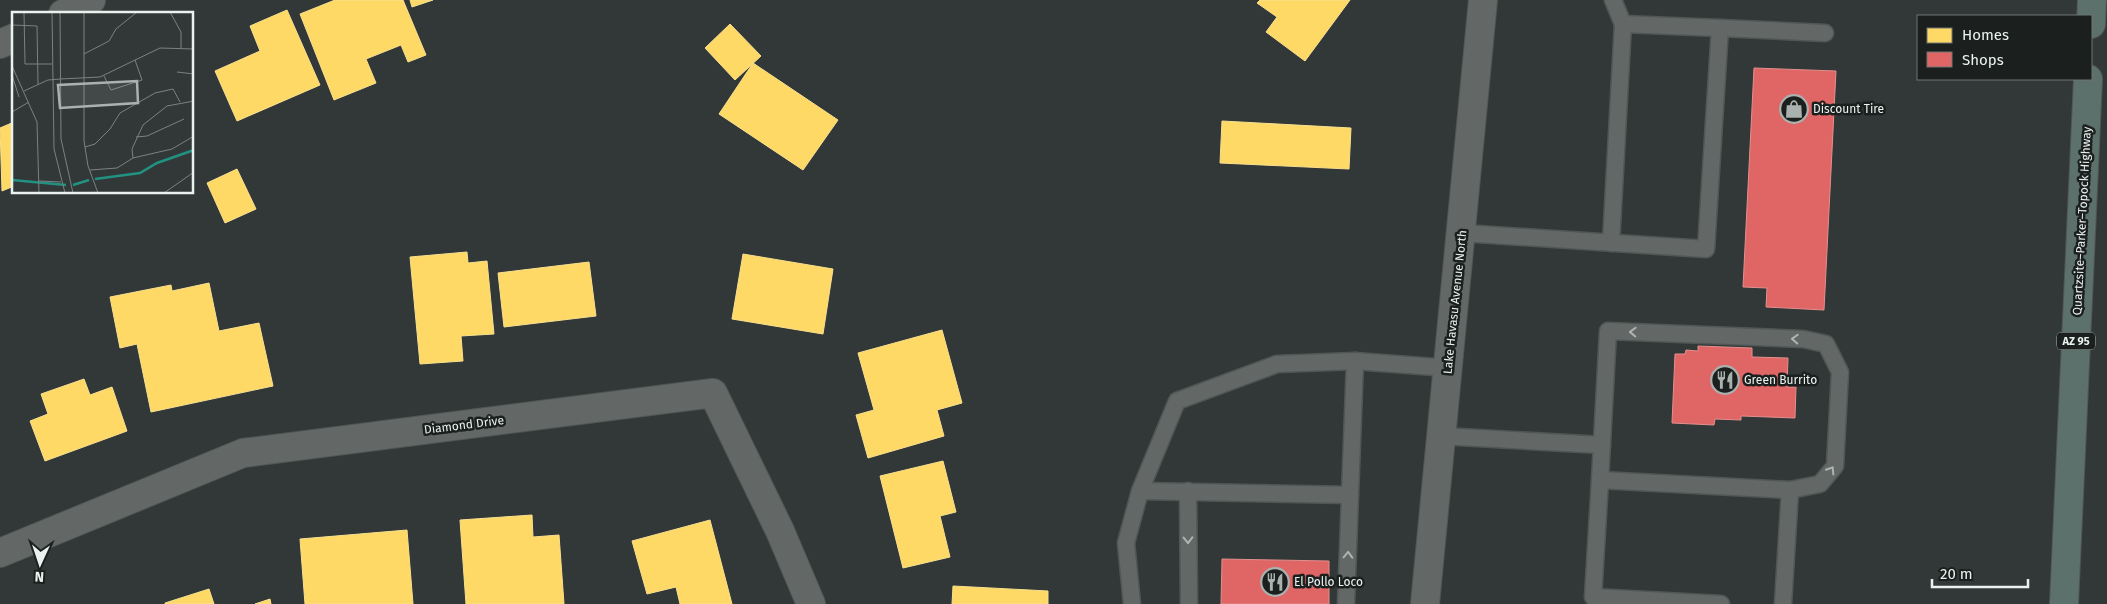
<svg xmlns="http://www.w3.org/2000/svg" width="2107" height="604" viewBox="0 0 2107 604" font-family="'Fira Sans',sans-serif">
<rect width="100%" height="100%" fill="#323837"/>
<!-- homes -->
<g fill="#ffd966" stroke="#f9e08f">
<path d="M335 0H403L426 55 408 62 401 45 366 59 376 83 334 100 300 14Z"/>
<path d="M410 0H433L412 7Z"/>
<path d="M1260 0H1350L1305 61 1266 32 1277 17 1257 3Z"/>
<path d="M287 10 320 85 237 121 215 71 260 51 250 26Z"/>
<path d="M730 24 761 56 735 80 705 48Z"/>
<path d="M753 63 838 120 803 170 719 114Z"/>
<path d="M1222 121 1351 128 1349 169 1220 163Z"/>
<path d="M14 122V186L2 191 0 128Z"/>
<path d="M237 169 256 209 225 223 207 183Z"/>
<path d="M467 252 468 263 487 261 494 334 461 336 463 361 420 364 410 257Z"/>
<path d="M743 254 833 269 823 334 732 319Z"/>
<path d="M589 262 596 316 504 327 498 273Z"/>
<path d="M209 283 219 331 259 323 273 386 151 412 137 344 120 348 110 297 171 285 172 291Z"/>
<path d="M942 330 962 403 937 410 944 436 868 458 856 415 874 410 858 353Z"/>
<path d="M84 379 90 395 112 387 127 431 45 461 30 421 48 414 41 394Z"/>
<path d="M943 461 956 512 940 516 950 557 903 568 880 476Z"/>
<path d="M532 515 533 537 559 535 564 604H466L460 520Z"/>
<path d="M710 520 732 604H680L676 587 647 594 632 541Z"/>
<path d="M407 530 413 604H305L300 539Z"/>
<path d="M953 586 1048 591V604H952Z"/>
<path d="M209 589 214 604H165V603Z"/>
<path d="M270 599 271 604H255Z"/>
</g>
<!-- shops -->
<g fill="#e06666" stroke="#e3908f">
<path d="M1754 68 1836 71 1824 310 1766 307 1767 288 1743 287Z"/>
<path d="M1698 346 1752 348V357L1788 358 1787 387H1796L1795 418 1741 416V420L1715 419 1714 425 1672 423 1675 354H1685L1686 350 1698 351Z"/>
<path d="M1222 559 1329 561V604H1221Z"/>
</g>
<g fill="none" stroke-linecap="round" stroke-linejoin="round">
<defs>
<g id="service">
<path d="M1613 0 1623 24"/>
<path d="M1720 28 1825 33"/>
<path d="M1462 233 1706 249 1720 28 1623 24 1611 243"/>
<path d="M1441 436 1602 445"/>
<path d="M1600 480 1608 331 1803 339 1826 344 1840 372 1835 466 1820 484 1790 490"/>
<path d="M1140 491 1350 495 1355 361"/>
<path d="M1188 491 1189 604"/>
<path d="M1132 604 1126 543 1140 491 1177 401 1277 364 1355 361 1448 368"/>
<path d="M1346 604 1350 495"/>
<path d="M1721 604 1593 597 1600 480 1790 490 1783 604"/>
</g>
<g id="minor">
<path d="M63 14 91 0"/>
<path d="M0 44 14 38"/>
<path d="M0 553 243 453 713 393 780 531 811 604"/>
</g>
<path id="secondary" d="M1425 604 1483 0"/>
<g id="trunk">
<path d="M2091 24 2092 0"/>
<path d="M2064 604 2088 79"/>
</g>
</defs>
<!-- service casing -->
<use href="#service" stroke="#505655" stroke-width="19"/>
<!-- minor casing -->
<use href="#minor" stroke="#505655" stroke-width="30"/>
<!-- secondary casing -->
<use href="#secondary" stroke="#505655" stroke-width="30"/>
<!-- trunk casing -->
<use href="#trunk" stroke="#505655" stroke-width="30"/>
<!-- service -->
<use href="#service" stroke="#636867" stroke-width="16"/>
<!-- minor -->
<use href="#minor" stroke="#636867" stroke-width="28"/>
<!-- secondary -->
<use href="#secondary" stroke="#636867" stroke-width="28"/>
<!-- trunk -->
<use href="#trunk" stroke="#5c706c" stroke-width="28"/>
</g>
<!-- one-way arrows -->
<defs><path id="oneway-chevron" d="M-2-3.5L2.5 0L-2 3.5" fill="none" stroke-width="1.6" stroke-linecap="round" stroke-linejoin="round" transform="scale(1.25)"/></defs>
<g stroke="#adb4b2">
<use href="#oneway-chevron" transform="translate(1633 332) rotate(-178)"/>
<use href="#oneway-chevron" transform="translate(1795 339) rotate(-177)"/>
<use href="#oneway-chevron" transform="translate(1831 470) rotate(-57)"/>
<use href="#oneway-chevron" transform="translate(1188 540) rotate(89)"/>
<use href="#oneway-chevron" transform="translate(1348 555) rotate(-88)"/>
</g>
<!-- icons -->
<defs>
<symbol id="shop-ring" viewBox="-11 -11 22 22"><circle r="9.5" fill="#1b201f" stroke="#aab1af" stroke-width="1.5"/><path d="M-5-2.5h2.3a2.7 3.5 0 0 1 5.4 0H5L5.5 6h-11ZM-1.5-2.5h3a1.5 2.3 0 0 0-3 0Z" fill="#aab1af"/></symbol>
<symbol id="restaurant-ring" viewBox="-11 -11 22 22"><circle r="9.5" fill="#1b201f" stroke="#aab1af" stroke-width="1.5"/><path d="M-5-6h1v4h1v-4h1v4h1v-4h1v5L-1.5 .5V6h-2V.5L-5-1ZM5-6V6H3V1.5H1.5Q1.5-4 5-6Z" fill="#aab1af"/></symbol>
</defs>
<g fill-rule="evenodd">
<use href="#shop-ring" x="1778" y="93" width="32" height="32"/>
<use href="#restaurant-ring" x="1709" y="364" width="32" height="32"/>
<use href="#restaurant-ring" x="1259" y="566" width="32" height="32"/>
</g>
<g text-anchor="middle" stroke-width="5" stroke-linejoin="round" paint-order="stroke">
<!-- shield labels -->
<rect fill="#1b201f" stroke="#acb3b1" stroke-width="1" x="2057" y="332.5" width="38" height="17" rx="4"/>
<g font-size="11" font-weight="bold" fill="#eaf2f0">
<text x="2076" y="345">AZ 95</text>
</g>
<!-- poi labels -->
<g font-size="12" fill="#eaf2f0" stroke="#1b201f" text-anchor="start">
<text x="1813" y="113">Discount Tire</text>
<text x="1744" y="384">Green Burrito</text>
<text x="1294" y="586">El Pollo Loco</text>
</g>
<!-- street labels -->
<g font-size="12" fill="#eaf2f0" stroke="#1b201f">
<text transform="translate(2082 221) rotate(-87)" y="4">Quartzsite–Parker–Topock Highway</text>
<text transform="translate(1455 302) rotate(-84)" y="4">Lake Havasu Avenue North</text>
<text transform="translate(464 425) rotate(-7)" y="4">Diamond Drive</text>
</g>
</g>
<!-- overview -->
<g transform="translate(12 12)">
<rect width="181" height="181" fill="#323837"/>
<path fill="none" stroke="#219282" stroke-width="2.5" d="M83 167 128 161 145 151 182 138M0 168 54 173M61 173 77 168"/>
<path fill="none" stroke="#7c8281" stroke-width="1" d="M12 0 13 52H40M40 0 42 137 53 181M48 0 49 127 61 181M72 0V129L76 154 86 181M158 0 169 20V36M0 13 25 14 26 72M72 42 97 29 104 17 125 0M0 54 25 110 27 181M165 60 182 62M0 63 7 85M92 64 99 78 130 68 123 48M48 67 88 65 148 36 182 37M12 79 36 68 48 67M0 100 17 90M124 125 135 124 172 107M73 135 83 132 98 117 108 101 143 81 161 77 168 90M121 146 120 137 131 113 155 94 182 89M78 158 105 156 121 146 160 137 182 124M27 169 49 170M152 181 182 160"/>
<path fill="#aab1af" fill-opacity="0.15" stroke="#aab1af" stroke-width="2.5" d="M125 69 126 91 48 96 46 73Z"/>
<rect width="181" height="181" fill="none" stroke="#eaf2f0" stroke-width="2.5"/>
</g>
<!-- legend -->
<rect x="1917" y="15" width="175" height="65" fill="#1b201f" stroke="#6e7473"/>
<rect x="1927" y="28" width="25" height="15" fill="#ffd966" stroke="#6e7473"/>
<text x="1962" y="40" font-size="15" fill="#eaf2f0">Homes</text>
<rect x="1927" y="52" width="25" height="15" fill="#e06666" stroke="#6e7473"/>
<text x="1962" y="65" font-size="15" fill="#eaf2f0">Shops</text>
<!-- north arrow -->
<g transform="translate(40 564) rotate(183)" stroke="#1b201f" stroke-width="4" paint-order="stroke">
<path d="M0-4L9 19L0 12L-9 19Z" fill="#eaf2f0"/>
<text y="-8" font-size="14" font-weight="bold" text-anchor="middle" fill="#eaf2f0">N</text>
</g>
<!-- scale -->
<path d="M1932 579v8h96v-8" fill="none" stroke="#eaf2f0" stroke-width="2.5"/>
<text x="1940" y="579" font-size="15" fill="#eaf2f0" stroke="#1b201f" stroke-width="4" paint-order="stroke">20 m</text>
</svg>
